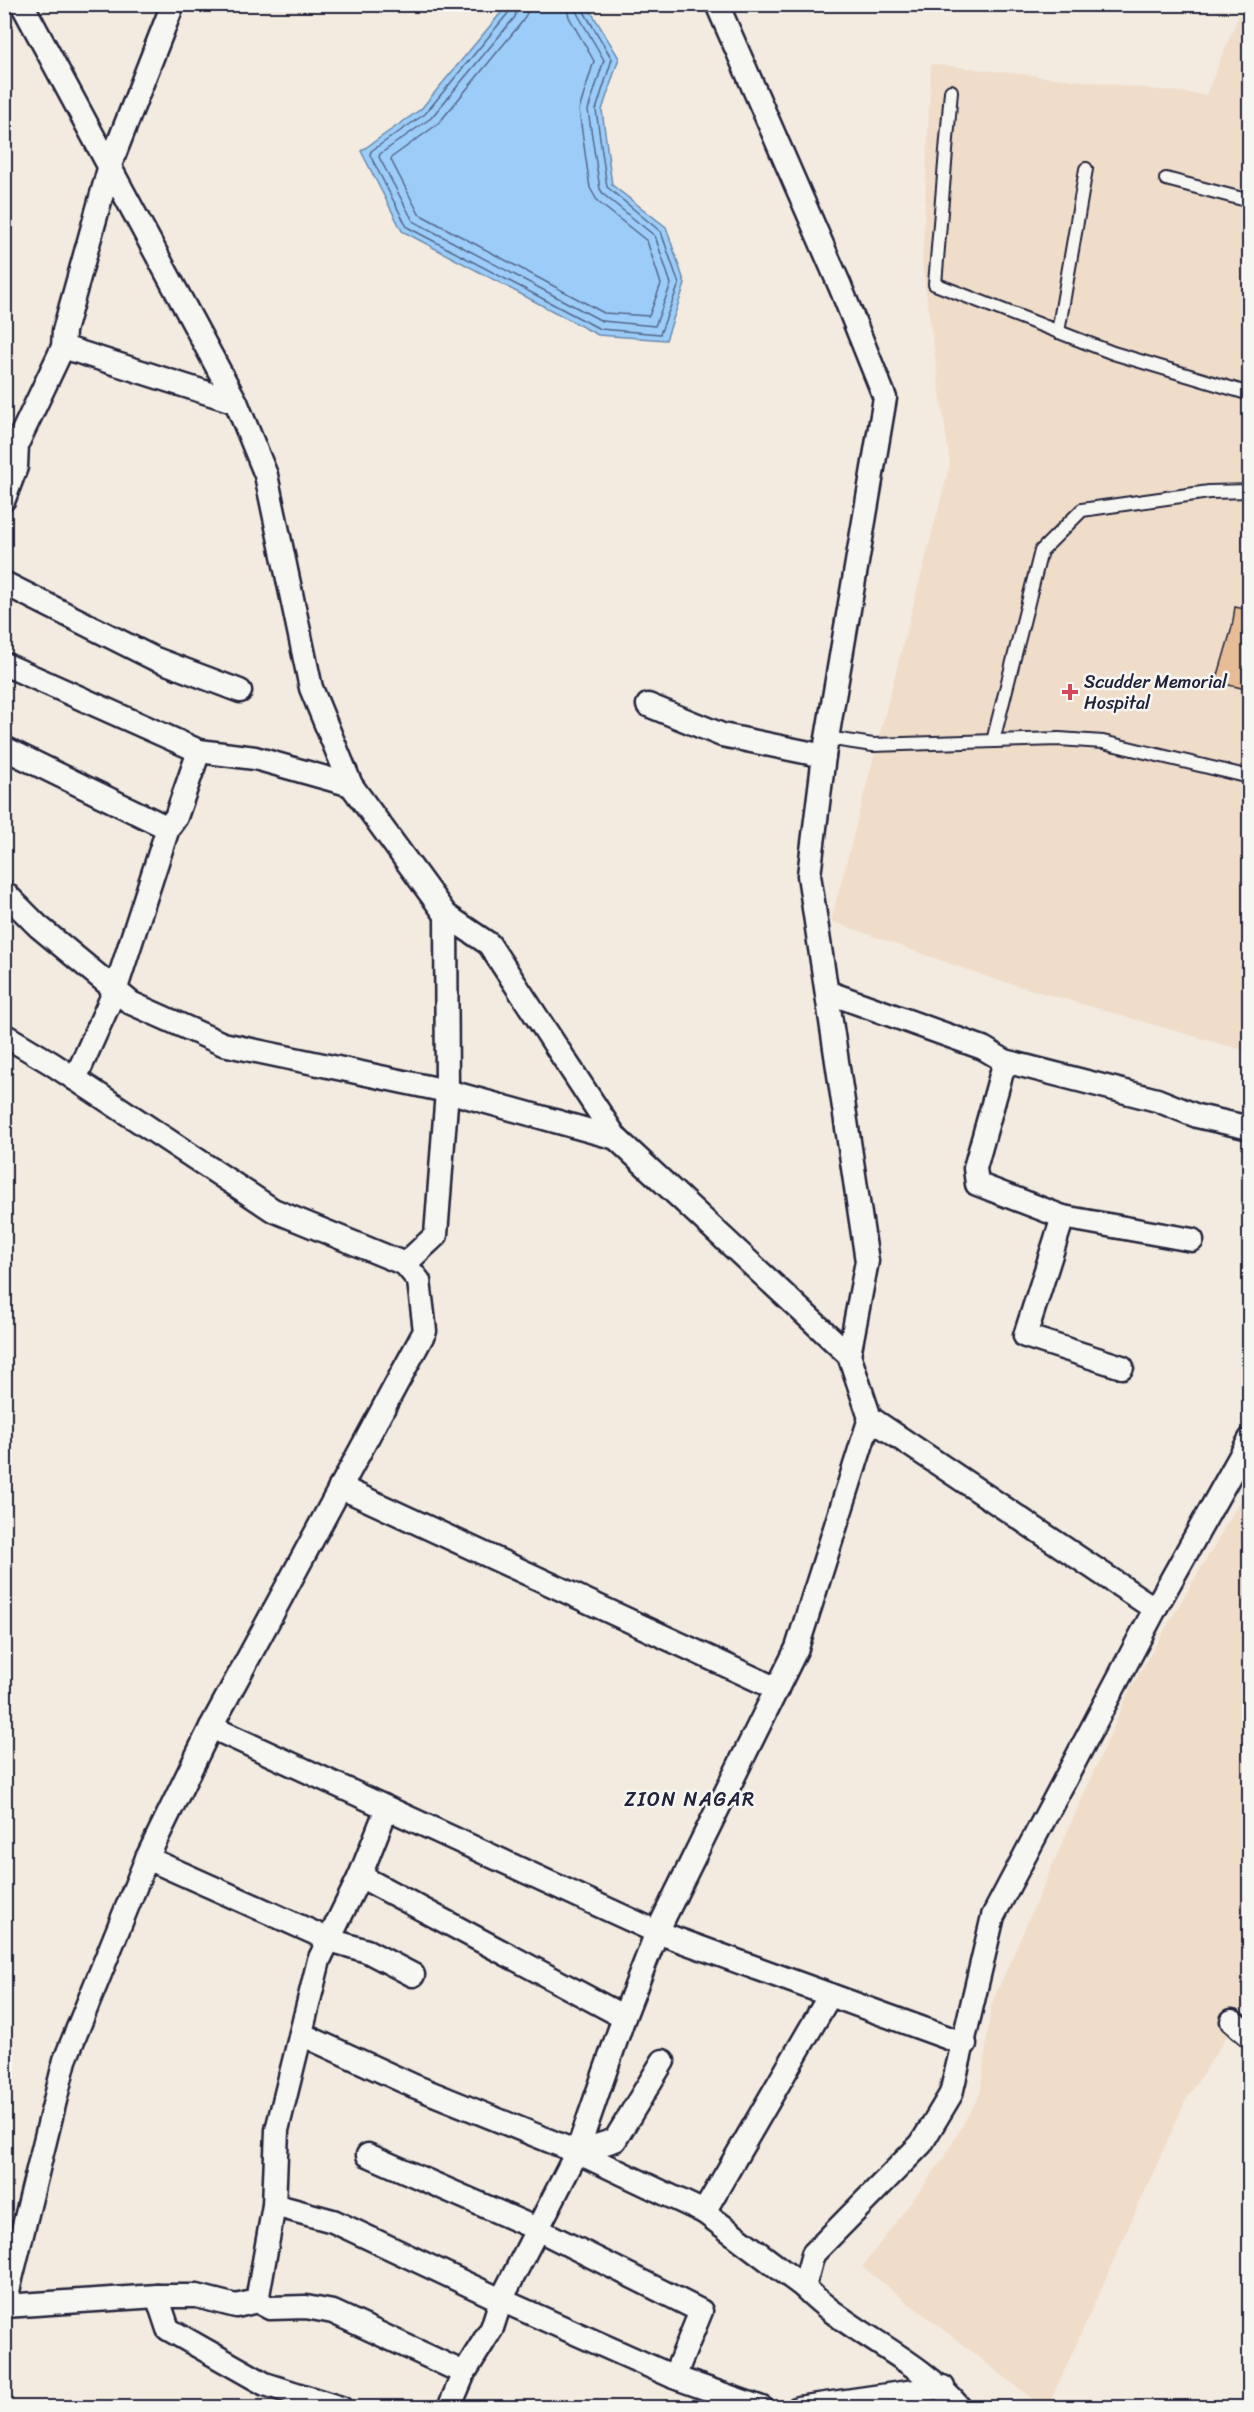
<svg xmlns="http://www.w3.org/2000/svg" width="1254" height="2412" viewBox="0 0 1254 2412" font-family="Sriracha,sans-serif">
<rect width="100%" height="100%" fill="#f3ebe0"/>
<filter id="ink" filterUnits="userSpaceOnUse"><feTurbulence type="fractalNoise" baseFrequency=".0167" numOctaves="2"/><feDisplacementMap in="SourceGraphic" scale="12" xChannelSelector="R" yChannelSelector="G"/><feConvolveMatrix kernelMatrix="1 2 1 2 8 2 1 2 1" color-interpolation-filters="sRGB"/></filter>
<g filter="url(#ink)">
<!-- built -->
<g fill="#efddca">
<path d="M1243 5H1249V1052L987 977 831 921 950 464 922 265 931 64 1206 95Z"/>
<path d="M1249 1486V2001L1185 2102 1048 2407H1043L862 2267 944 2158 980 2094 991 2005 1130 1689Z"/>
</g>
<!-- water -->
<path fill="#9ccdf9" stroke="#6b89ad" stroke-width="1.5" d="M504 5H587L619 58 602 110 612 185 666 227 685 284 666 340 598 335 402 231 361 151 421 109 505 8Z"/>
<g fill="none" stroke-linecap="round" stroke-linejoin="round">
<!-- shore -->
<g stroke="#536687" stroke-width="1.5">
<path d="M510 4 509 12 425 114 371 151 370 155 407 227 600 329 660 334 679 284 661 232 607 187 596 110 612 59 583 10V4"/>
<path d="M518 4 515 17 431 118 380 154 379 157 413 221 602 321 655 326 671 284 655 236 604 195 600 189 588 110 604 60 577 13 575 4"/>
<path d="M527 4V13L522 22 438 124 392 157 391 160 419 214 604 313 649 316 661 284 647 241 598 202 590 188 579 110 594 61 569 17 566 4"/>
</g>
</g>
<!-- building -->
<path fill="#e6bd96" stroke="#22223b" stroke-width="1.5" d="M1235 607 1250 610V690L1216 682 1232 627Z"/>
<g fill="none" stroke-linecap="round" stroke-linejoin="round">
<defs>
<g id="lane">
<path d="M951 91 935 284 1113 353 1250 394"/>
<path d="M1166 179 1250 201"/>
<path d="M1058 332 1086 169"/>
<path d="M827 738 873 745 1059 739 1103 742 1250 777"/>
<path d="M993 741 1041 551 1082 510 1209 492 1250 491"/>
</g>
<g id="street">
<path d="M22 4 236 402 266 475 311 688 351 785 446 915 489 944 616 1138 849 1355 870 1418 1155 1609"/>
<path d="M717 4 840 286 885 398 824 756 809 875 867 1261 849 1355"/>
<path d="M63 347 236 402"/>
<path d="M4 499 16 467 17 444 63 347 64 331 110 165 173 4"/>
<path d="M4 583 153 658 240 691"/>
<path d="M4 664 199 751 255 758 351 785"/>
<path d="M648 705 722 735 824 756"/>
<path d="M4 748 168 828"/>
<path d="M4 892 38 926 131 1003 223 1044 447 1091 616 1138"/>
<path d="M827 992 983 1048 1005 1061 1157 1100 1197 1116 1250 1128"/>
<path d="M4 1035 51 1063 273 1210 405 1264 419 1281 425 1331 211 1727 147 1858 65 2060 4 2307"/>
<path d="M1005 1061 975 1168 977 1184 1063 1217"/>
<path d="M75 1079 116 988 168 828 176 817 199 751"/>
<path d="M405 1264 436 1235 447 1091 446 915"/>
<path d="M1122 1367 1025 1336 1063 1217 1192 1240"/>
<path d="M340 1487 777 1689"/>
<path d="M211 1727 657 1932 965 2044"/>
<path d="M147 1858 330 1940 367 1951 413 1975"/>
<path d="M360 1876 624 2017"/>
<path d="M1232 2021 1250 2036"/>
<path d="M301 2034 414 2086 577 2152 615 2140 663 2061"/>
<path d="M577 2152 704 2212 804 2287"/>
<path d="M368 2155 537 2229 701 2311 674 2377"/>
<path d="M274 2205 333 2221 501 2300 674 2377 762 2408"/>
<path d="M704 2212 830 1995"/>
<path d="M157 2296 168 2329 265 2384 341 2408"/>
<path d="M257 2301 274 2205 277 2130 319 1960 360 1876 387 1808"/>
<path d="M5 2306 157 2296H197L236 2306 257 2301 270 2308 306 2307 333 2312 464 2373"/>
<path d="M449 2408 464 2373 492 2328 501 2300 577 2152 624 2017 657 1932 797 1648 870 1418"/>
<path d="M798 2408 943 2387"/>
<path d="M960 2408C917 2357 850 2334 804 2287L813 2254 921 2144 951 2094 993 1916 1155 1609 1250 1439"/>
</g>
</defs>
<!-- lane casing -->
<use href="#lane" stroke="#22223b" stroke-width="16"/>
<!-- street casing -->
<use href="#street" stroke="#22223b" stroke-width="27"/>
<!-- lane -->
<use href="#lane" stroke="#f6f6f2" stroke-width="12"/>
<!-- street -->
<use href="#street" stroke="#f6f6f2" stroke-width="22"/>
</g>
</g>
<!-- markers -->
<path fill="#d1495b" stroke="#f6f6f2" stroke-width="2" d="M1067 683h6v6h6v6h-6v6h-6v-6h-6v-6h6z"/>
<g text-anchor="middle" stroke-width="5" stroke-linejoin="round" paint-order="stroke">
<!-- poi labels -->
<g font-size="18" fill="#22223b" stroke="#f6f6f2" text-anchor="start">
<text x="1084" y="688">Scudder Memorial<tspan x="1084" dy="21">Hospital</tspan></text>
</g>
<!-- neighbourhood labels -->
<g font-size="20" letter-spacing="1.5" fill="#22223b" stroke="#f6f6f2">
<text x="690" y="1806">ZION NAGAR</text>
</g>
</g>
<!-- margin -->
<rect width="1254" height="2412" fill="none" stroke="#f6f6f2" stroke-width="24"/>
<rect x="12" y="12" width="1230" height="2388" fill="none" stroke="#22223b" stroke-width="2" filter="url(#ink)"/>
</svg>
